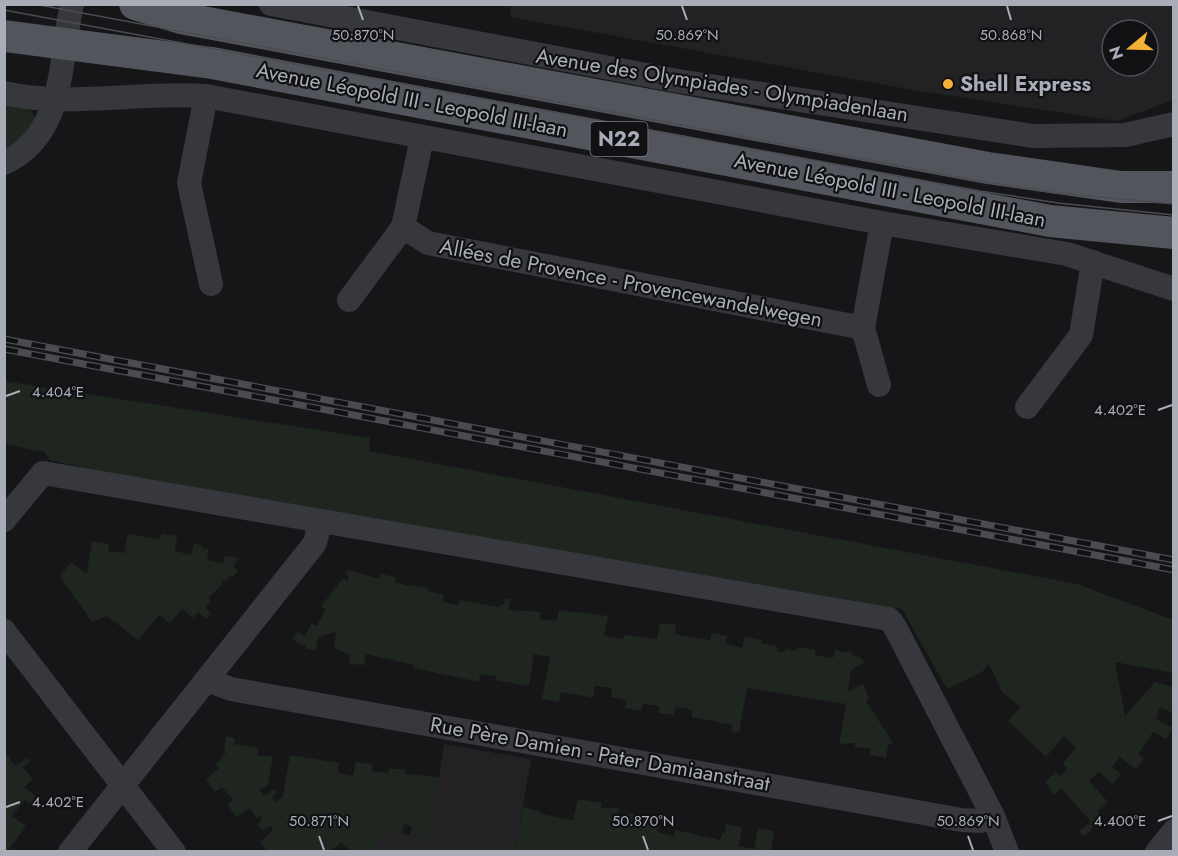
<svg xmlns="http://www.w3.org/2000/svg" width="1178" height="856" viewBox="0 0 1178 856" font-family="Jost,sans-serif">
<rect width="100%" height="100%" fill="#161618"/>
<!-- built -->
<g fill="#222225" fill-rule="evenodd">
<path d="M511 4 1173 5V100L1117 121 913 90 510 17ZM1112 30H1148V66H1112Z"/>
<path d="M444 744 531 759 516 847 518 851 375 852 382 828 429 840Z"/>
</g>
<!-- green -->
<g fill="#1e261f">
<path d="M4 97C54 115 36 126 4 151Z"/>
<path d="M4 381 370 438 369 451 1077 584 1173 620V673L1115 662 1125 716 1155 682 1173 687V713L1160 707 1156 719 1173 728 1166 739 1153 732 1138 754 1144 758 1136 770 1120 757 1112 767 1121 774 1112 784 1099 771 1089 781 1108 802 1098 811 1103 818 1084 837 1079 831 1091 822 1061 788 1054 796 1046 782 1055 772 1061 776 1067 769 1063 763 1076 748 1064 736 1046 757 1008 721 1021 707 1002 692 989 664 982 672 947 689 902 609 98 471 50 460 45 452 5 444Z"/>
<path d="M128 534 160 539 162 534 177 536 175 551 191 555 194 544 202 545V548L209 549 207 560 223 563 225 556 239 558 233 566 238 571 233 577 230 575 226 581 223 580 220 587 208 598 211 600 205 608 211 613 206 619 198 612 193 618 182 609 170 623 159 615 138 640 107 616 92 622 60 576 71 562 87 574 92 541 109 544 108 551 124 553Z"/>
<path d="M348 570 379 579 380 574 396 577 395 582 412 587V585L428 588V591L444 595 443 602 458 605 460 600 498 607 504 604 505 599H510L509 610 541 612 540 619 557 621 559 610 608 616 604 636 623 639 624 635 657 639 660 623 676 625 675 634 710 640 712 633 727 636 726 644 742 648 745 637 761 640V643L777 646V651L785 652 786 649 796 651 797 647 815 650V655L833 658 835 650 853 653V656L860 657 864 663 851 670 848 691 863 684 869 699 866 701 893 743 888 745 886 758 870 755 871 749 855 747V743L839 744 846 704 747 688 739 732 731 731 732 725 692 717V710L676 707 674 715 658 713 659 706 643 704 641 711 625 708 626 700 611 697 612 688 595 686 593 698 561 692 559 702 542 699 550 657 534 654 529 686 496 680 497 676 480 674 479 682 414 668V665L366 654 364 665 349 664 350 655 334 648 336 632 318 637 316 650 305 648 306 645 303 646 292 639 298 632 305 636 311 624 317 626 325 610 321 606 343 578 347 581 349 577 345 574Z"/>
<path d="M226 736 235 738 234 744 258 748 257 756H273L268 785 259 790 264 796 273 789 277 792 272 798 276 802 283 796 290 755 339 763 338 773 353 776 356 762 373 765 372 771 388 773 389 768 405 770V774L439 777 429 840 410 835 412 826 404 824 402 833 382 828 375 851H351L341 843 330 851H267L260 842 273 830 271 826 262 830 257 824 262 819 260 816 257 818 250 808 237 817 227 805 233 800 222 787 215 792 206 779 219 768 216 765 226 752 224 749Z"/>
<path d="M5 752 15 766 27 758 30 762 23 767 33 780 24 787 37 797 43 794 32 805 25 800 12 816 26 826 7 852 4 850Z"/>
<path d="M578 799 602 803 601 808H619L618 816 626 818 627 813 660 819 657 832 674 836 675 830 720 840 722 833H725L726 824 742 827 739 846 754 849 758 828 774 831 771 851H518L516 848 523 807 540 811V814L573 820Z"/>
</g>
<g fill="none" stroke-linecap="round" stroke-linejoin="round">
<!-- minor -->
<g stroke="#37383d" stroke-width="24">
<path d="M271 4 678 81 1033 136 1125 135 1174 124"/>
<path d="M4 93C69 108 139 91 206 96L882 223 1067 254 1174 289"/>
<path d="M206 96 189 183 211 284"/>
<path d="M4 163C66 135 59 60 72 4"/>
<path d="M403 227 428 243 863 328"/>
<path d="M349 300 403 227 422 138"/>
<path d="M879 385 863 328 882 223"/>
<path d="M1027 407 1081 335 1093 262"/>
<path d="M4 520 43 473 889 619 895 627 993 816 1007 852"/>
<path d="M4 631 174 852"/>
<path d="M207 680 231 689 962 820 980 821 993 816"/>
<path d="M70 852 315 543 320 522"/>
<path d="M1157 852 1174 831"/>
</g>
<!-- major -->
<g stroke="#53555c" stroke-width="32">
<path d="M135 4 181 18 988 168 1121 187H1174"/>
<path d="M4 36 212 63 1050 221 1174 233"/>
</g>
<!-- tram -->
<g stroke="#4a4c52" stroke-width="1.5">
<path d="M34 4 980 181 1057 193 1174 204"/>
<path d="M4 10 980 191 1058 203 1174 215"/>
</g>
<defs>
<g id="rail">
<path d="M4 339 1174 560"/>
<path d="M4 349 1174 570"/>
</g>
</defs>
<!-- rail casing -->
<use href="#rail" stroke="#4a4c52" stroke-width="7"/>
<!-- rail -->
<use href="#rail" stroke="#111113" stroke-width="4.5" stroke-dasharray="14" stroke-linecap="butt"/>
</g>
<!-- ticks -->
<path fill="none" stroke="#a8adb8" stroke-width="2" d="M358 6 363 20M682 6 687 20M1007 6 1011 20M6 396 20 391M1158 410 1172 405M6 807 20 802M1158 821 1172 816M319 836 324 850M643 836 648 850M968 836 973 850"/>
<!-- markers -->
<circle fill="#f2b134" stroke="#111113" stroke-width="2" cx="948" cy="84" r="6"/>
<g text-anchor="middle" stroke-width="4.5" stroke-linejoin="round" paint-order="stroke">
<!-- shield labels -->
<rect fill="#111113" stroke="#7b7e86" stroke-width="1.5" x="590.5" y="122" width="57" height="34" rx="4.5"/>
<g font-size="20" font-weight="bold" fill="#a8adb8">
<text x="619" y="146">N22</text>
</g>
<!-- poi labels -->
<g font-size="21" font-weight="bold" fill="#a8adb8" stroke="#111113" text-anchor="start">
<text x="960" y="91">Shell Express</text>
</g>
<!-- street labels -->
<g font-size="21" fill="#a8adb8" stroke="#111113">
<text transform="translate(722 85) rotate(9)" y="7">Avenue des Olympiades - Olympiadenlaan</text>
<text transform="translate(412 100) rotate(11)" y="7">Avenue Léopold III - Leopold III-laan</text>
<text transform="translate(890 190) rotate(11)" y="7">Avenue Léopold III - Leopold III-laan</text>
<text transform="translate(631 283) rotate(11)" y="7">Allées de Provence - Provencewandelwegen</text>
<text transform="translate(600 754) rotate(10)" y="7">Rue Père Damien - Pater Damiaanstraat</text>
</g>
</g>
<g font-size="15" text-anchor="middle" fill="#a8adb8" stroke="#111113" stroke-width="4.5" stroke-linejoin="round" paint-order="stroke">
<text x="363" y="40">50.870°N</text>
<text x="687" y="40">50.869°N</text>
<text x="1011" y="40">50.868°N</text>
<text x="58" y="397">4.404°E</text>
<text x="1120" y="415">4.402°E</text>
<text x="58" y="807">4.402°E</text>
<text x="1120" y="826">4.400°E</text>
<text x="319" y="826">50.871°N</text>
<text x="643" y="826">50.870°N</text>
<text x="968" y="826">50.869°N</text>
</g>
<!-- border -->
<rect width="1178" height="856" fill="none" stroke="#a8adb8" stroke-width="12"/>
<!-- north arrow -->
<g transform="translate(1130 48) rotate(251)"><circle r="28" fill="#111113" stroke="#4d4f55" stroke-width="1.5"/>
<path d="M0-4.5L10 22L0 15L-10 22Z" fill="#f2b134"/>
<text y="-9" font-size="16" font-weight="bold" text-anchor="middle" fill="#a8adb8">N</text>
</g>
</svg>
